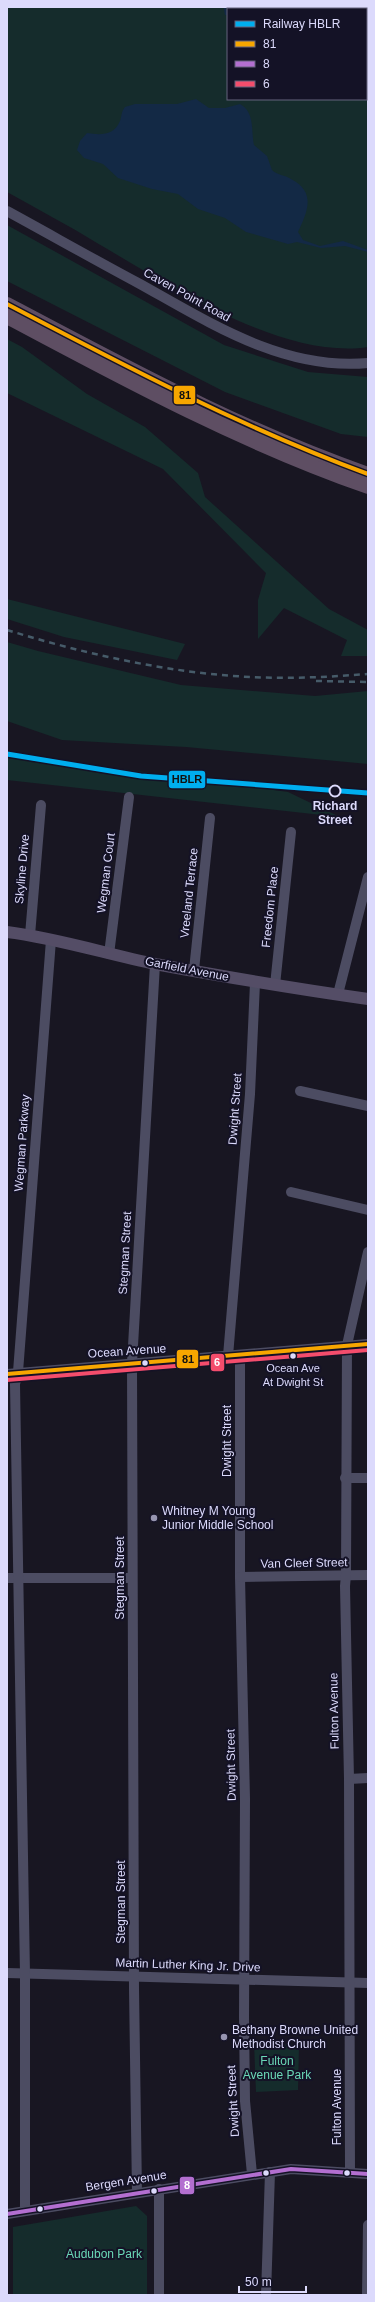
<svg xmlns="http://www.w3.org/2000/svg" width="375" height="2302" viewBox="0 0 375 2302" font-family="Arial,sans-serif">
<rect width="100%" height="100%" fill="#181622"/>
<!-- green -->
<g fill="#152c2c" fill-rule="evenodd">
<path d="M7 7H368V347C282 360 169 285 97 243 68 225 37 209 7 192ZM228 9H366V99H228Z"/>
<path d="M7 225 224 345 308 372 368 377V437L341 434 225 392 7 281Z"/>
<path d="M7 339 22 347 87 394 145 427 198 473 205 497 329 609 368 630V656H341L347 640 284 608 258 639V600L266 573 163 469 7 393Z"/>
<path d="M7 599 185 644 177 660 64 637 7 619Z"/>
<path d="M7 642 38 651 181 685 315 696 368 691V764L186 747 62 740 7 721Z"/>
<path d="M7 753 288 792 340 817 7 780Z"/>
<path d="M254 2043 299 2045 298 2090 256 2092Z"/>
<path d="M136 2206 147 2216V2295H13V2227Z"/>
</g>
<!-- water -->
<path fill="#132945" d="M196 99 209 108H225L240 104C255 112 251 131 254 145L267 156 272 170C277 175 285 175 291 179 316 192 308 211 298 232L303 240 320 246 343 241 368 250V252L345 246 321 248 297 242 288 244 246 232 225 218 198 209 178 194 152 189 118 178 103 164 84 158 77 150 80 141 87 133C100 135 114 136 120 121 122 115 121 112 125 107L135 104H177Z"/>
<g fill="none" stroke-linecap="round" stroke-linejoin="round">
<!-- stream -->
<path stroke="#132945" stroke-width="2.5" d="M225 7 226 14"/>
<!-- minor -->
<g stroke="#4c4c62" stroke-width="10">
<path d="M7 211C51 235 95 260 140 284 210 323 284 371 368 363"/>
<path d="M30 935 41 805"/>
<path d="M109 954 129 797"/>
<path d="M194 970 210 818"/>
<path d="M275 985 291 832"/>
<path d="M338 994 368 877"/>
<path d="M300 1091 368 1106"/>
<path d="M291 1192 368 1210"/>
<path d="M240 1355V1577L245 1799 244 2017 245 2101 252 2174"/>
<path d="M228 1356 250 1094 255 983"/>
<path d="M7 1374 368 1344"/>
<path d="M345 1478H368"/>
<path d="M240 1577 368 1575"/>
<path d="M7 1578H132"/>
<path d="M349 1779 368 1778"/>
<path d="M7 1973 368 1983"/>
<path d="M350 2172 349 1779 345 1586 346 1575 347 1345 368 1252"/>
<path d="M159 2189V2295"/>
<path d="M137 2193 134 1989 132 1363 155 964"/>
<path d="M25 2211V1974L15 1384 18 1372 51 940"/>
<path d="M7 2214 291 2169 368 2174"/>
<path d="M266 2295 270 2172"/>
<path d="M367 2295 368 2225"/>
</g>
<!-- major -->
<path stroke="#544d66" stroke-width="12" d="M7 932C57 938 106 954 155 964 226 977 297 989 368 999"/>
<!-- highway -->
<g stroke="#5e4e63" stroke-width="14">
<path d="M7 304C125 366 241 430 368 474"/>
<path d="M7 317C125 380 242 443 368 487"/>
</g>
<!-- rail -->
<g stroke="#465b69" stroke-width="2.5" stroke-dasharray="6 5" stroke-linecap="butt">
<path d="M7 630C85 654 169 673 250 677 289 679 329 677 368 674"/>
<path d="M316 681 368 682"/>
</g>
<defs>
<g id="bus-1">
<path d="M7 304C125 366 243 428 368 474"/>
<path d="M7 1374 368 1344"/>
</g>
<path id="bus-2" d="M7 2214 291 2169 368 2174"/>
<path id="bus-3" d="M7 1380 368 1350"/>
</defs>
<!-- bus-1 casing -->
<use href="#bus-1" stroke="#141226" stroke-width="7"/>
<!-- bus-2 casing -->
<use href="#bus-2" stroke="#141226" stroke-width="7"/>
<!-- bus-3 casing -->
<use href="#bus-3" stroke="#141226" stroke-width="7"/>
<!-- bus-1 -->
<use href="#bus-1" stroke="#f7a600" stroke-width="4"/>
<!-- bus-2 -->
<use href="#bus-2" stroke="#b36fd0" stroke-width="4"/>
<!-- bus-3 -->
<use href="#bus-3" stroke="#f44d6c" stroke-width="4"/>
<defs>
<path id="rail-1" d="M7 754 141 776 368 793"/>
</defs>
<!-- rail-1 casing -->
<use href="#rail-1" stroke="#141226" stroke-width="8"/>
<!-- rail-1 -->
<use href="#rail-1" stroke="#00aeef" stroke-width="5"/>
</g>
<!-- markers -->
<circle fill="#141226" stroke="#dcdafc" stroke-width="2" cx="335" cy="791" r="5.5"/>
<g fill="#dcdafc" stroke="#141226" stroke-width="1.5">
<circle cx="293" cy="1356" r="3.5"/>
<circle cx="145" cy="1363" r="3.5"/>
<circle cx="266" cy="2173" r="3.5"/>
<circle cx="347" cy="2173" r="3.5"/>
<circle cx="154" cy="2191" r="3.5"/>
<circle cx="40" cy="2209" r="3.5"/>
</g>
<g fill="#9795b0" stroke="#141226" stroke-width="1.5">
<circle cx="154" cy="1518" r="4"/>
<circle cx="224" cy="2037" r="4"/>
</g>
<g text-anchor="middle" stroke-width="4" stroke-linejoin="round" paint-order="stroke">
<!-- bus labels -->
<g font-size="11" fill="#dcdafc" stroke="#141226">
<text x="293" y="1372">Ocean Ave<tspan x="293" dy="14">At Dwight St</tspan></text>
</g>
<!-- street labels -->
<g font-size="12" fill="#dcdafc" stroke="#141226">
<text transform="translate(187 295) rotate(29)" y="4">Caven Point Road</text>
<text transform="translate(22 869) rotate(-85)" y="4">Skyline Drive</text>
<text transform="translate(106 873) rotate(-83)" y="4">Wegman Court</text>
<text transform="translate(189 893) rotate(-84)" y="4">Vreeland Terrace</text>
<text transform="translate(270 907) rotate(-84)" y="4">Freedom Place</text>
<text transform="translate(187 969) rotate(11)" y="4">Garfield Avenue</text>
<text transform="translate(235 1109) rotate(-86)" y="4">Dwight Street</text>
<text transform="translate(22 1143) rotate(-86)" y="4">Wegman Parkway</text>
<text transform="translate(125 1253) rotate(-87)" y="4">Stegman Street</text>
<text transform="translate(127 1351) rotate(-4)" y="4">Ocean Avenue</text>
<text transform="translate(227 1441) rotate(-90)" y="4">Dwight Street</text>
<text transform="translate(304 1563) rotate(-1)" y="4">Van Cleef Street</text>
<text transform="translate(120 1578) rotate(-90)" y="4">Stegman Street</text>
<text transform="translate(334 1711) rotate(-91)" y="4">Fulton Avenue</text>
<text transform="translate(231 1765) rotate(-91)" y="4">Dwight Street</text>
<text transform="translate(121 1902) rotate(-90)" y="4">Stegman Street</text>
<text transform="translate(188 1965) rotate(2)" y="4">Martin Luther King Jr. Drive</text>
<text transform="translate(233 2101) rotate(-93)" y="4">Dwight Street</text>
<text transform="translate(337 2107) rotate(-90)" y="4">Fulton Avenue</text>
<text transform="translate(126 2181) rotate(-9)" y="4">Bergen Avenue</text>
</g>
<!-- stop labels -->
<g font-size="12" font-weight="bold" fill="#dcdafc" stroke="#141226">
<text x="335" y="810">Richard<tspan x="335" dy="14">Street</tspan></text>
</g>
<!-- poi labels -->
<g font-size="12" fill="#dcdafc" stroke="#141226" text-anchor="start">
<text x="162" y="1515">Whitney M Young<tspan x="162" dy="14">Junior Middle School</tspan></text>
<text x="232" y="2034">Bethany Browne United<tspan x="232" dy="14">Methodist Church</tspan></text>
</g>
<!-- park labels -->
<g font-size="12" fill="#6ad7b6" stroke="#141226">
<text x="277" y="2065">Fulton<tspan x="277" dy="14">Avenue Park</tspan></text>
<text x="104" y="2258">Audubon Park</text>
</g>
</g>
<g stroke="#141226" stroke-width="1.5">
<rect x="173" y="385" width="23" height="20" rx="4" fill="#f7a600"/>
<rect x="168" y="770" width="38" height="19" rx="4" fill="#00aeef"/>
<rect x="176" y="1349" width="23" height="20" rx="4" fill="#f7a600"/>
<rect x="210" y="1353" width="15" height="19" rx="4" fill="#f44d6c"/>
<rect x="179" y="2176" width="16" height="19" rx="4" fill="#b36fd0"/>
</g>
<g font-size="11" text-anchor="middle" font-weight="bold" fill="#fff">
<text x="217" y="1366">6</text>
<text x="187" y="2189">8</text>
</g>
<g font-size="11" text-anchor="middle" font-weight="bold" fill="#111">
<text x="185" y="399">81</text>
<text x="187" y="783">HBLR</text>
<text x="188" y="1363">81</text>
</g>
<!-- border -->
<rect width="375" height="2302" fill="none" stroke="#dcdafc" stroke-width="16"/>
<!-- legend -->
<rect x="227" y="8" width="140" height="92" fill="#141226" stroke="#64627c"/>
<rect x="235" y="21" width="20" height="6" fill="#00aeef" stroke="#64627c"/>
<text x="263" y="28" font-size="12" fill="#dcdafc">Railway HBLR</text>
<rect x="235" y="41" width="20" height="6" fill="#f7a600" stroke="#64627c"/>
<text x="263" y="48" font-size="12" fill="#dcdafc">81</text>
<rect x="235" y="61" width="20" height="6" fill="#b36fd0" stroke="#64627c"/>
<text x="263" y="68" font-size="12" fill="#dcdafc">8</text>
<rect x="235" y="81" width="20" height="6" fill="#f44d6c" stroke="#64627c"/>
<text x="263" y="88" font-size="12" fill="#dcdafc">6</text>
<!-- scale -->
<path d="M239 2286v6h67v-6" fill="none" stroke="#dcdafc" stroke-width="2"/>
<text x="245" y="2286" font-size="12" fill="#dcdafc" stroke="#141226" stroke-width="3" paint-order="stroke">50 m</text>
</svg>
